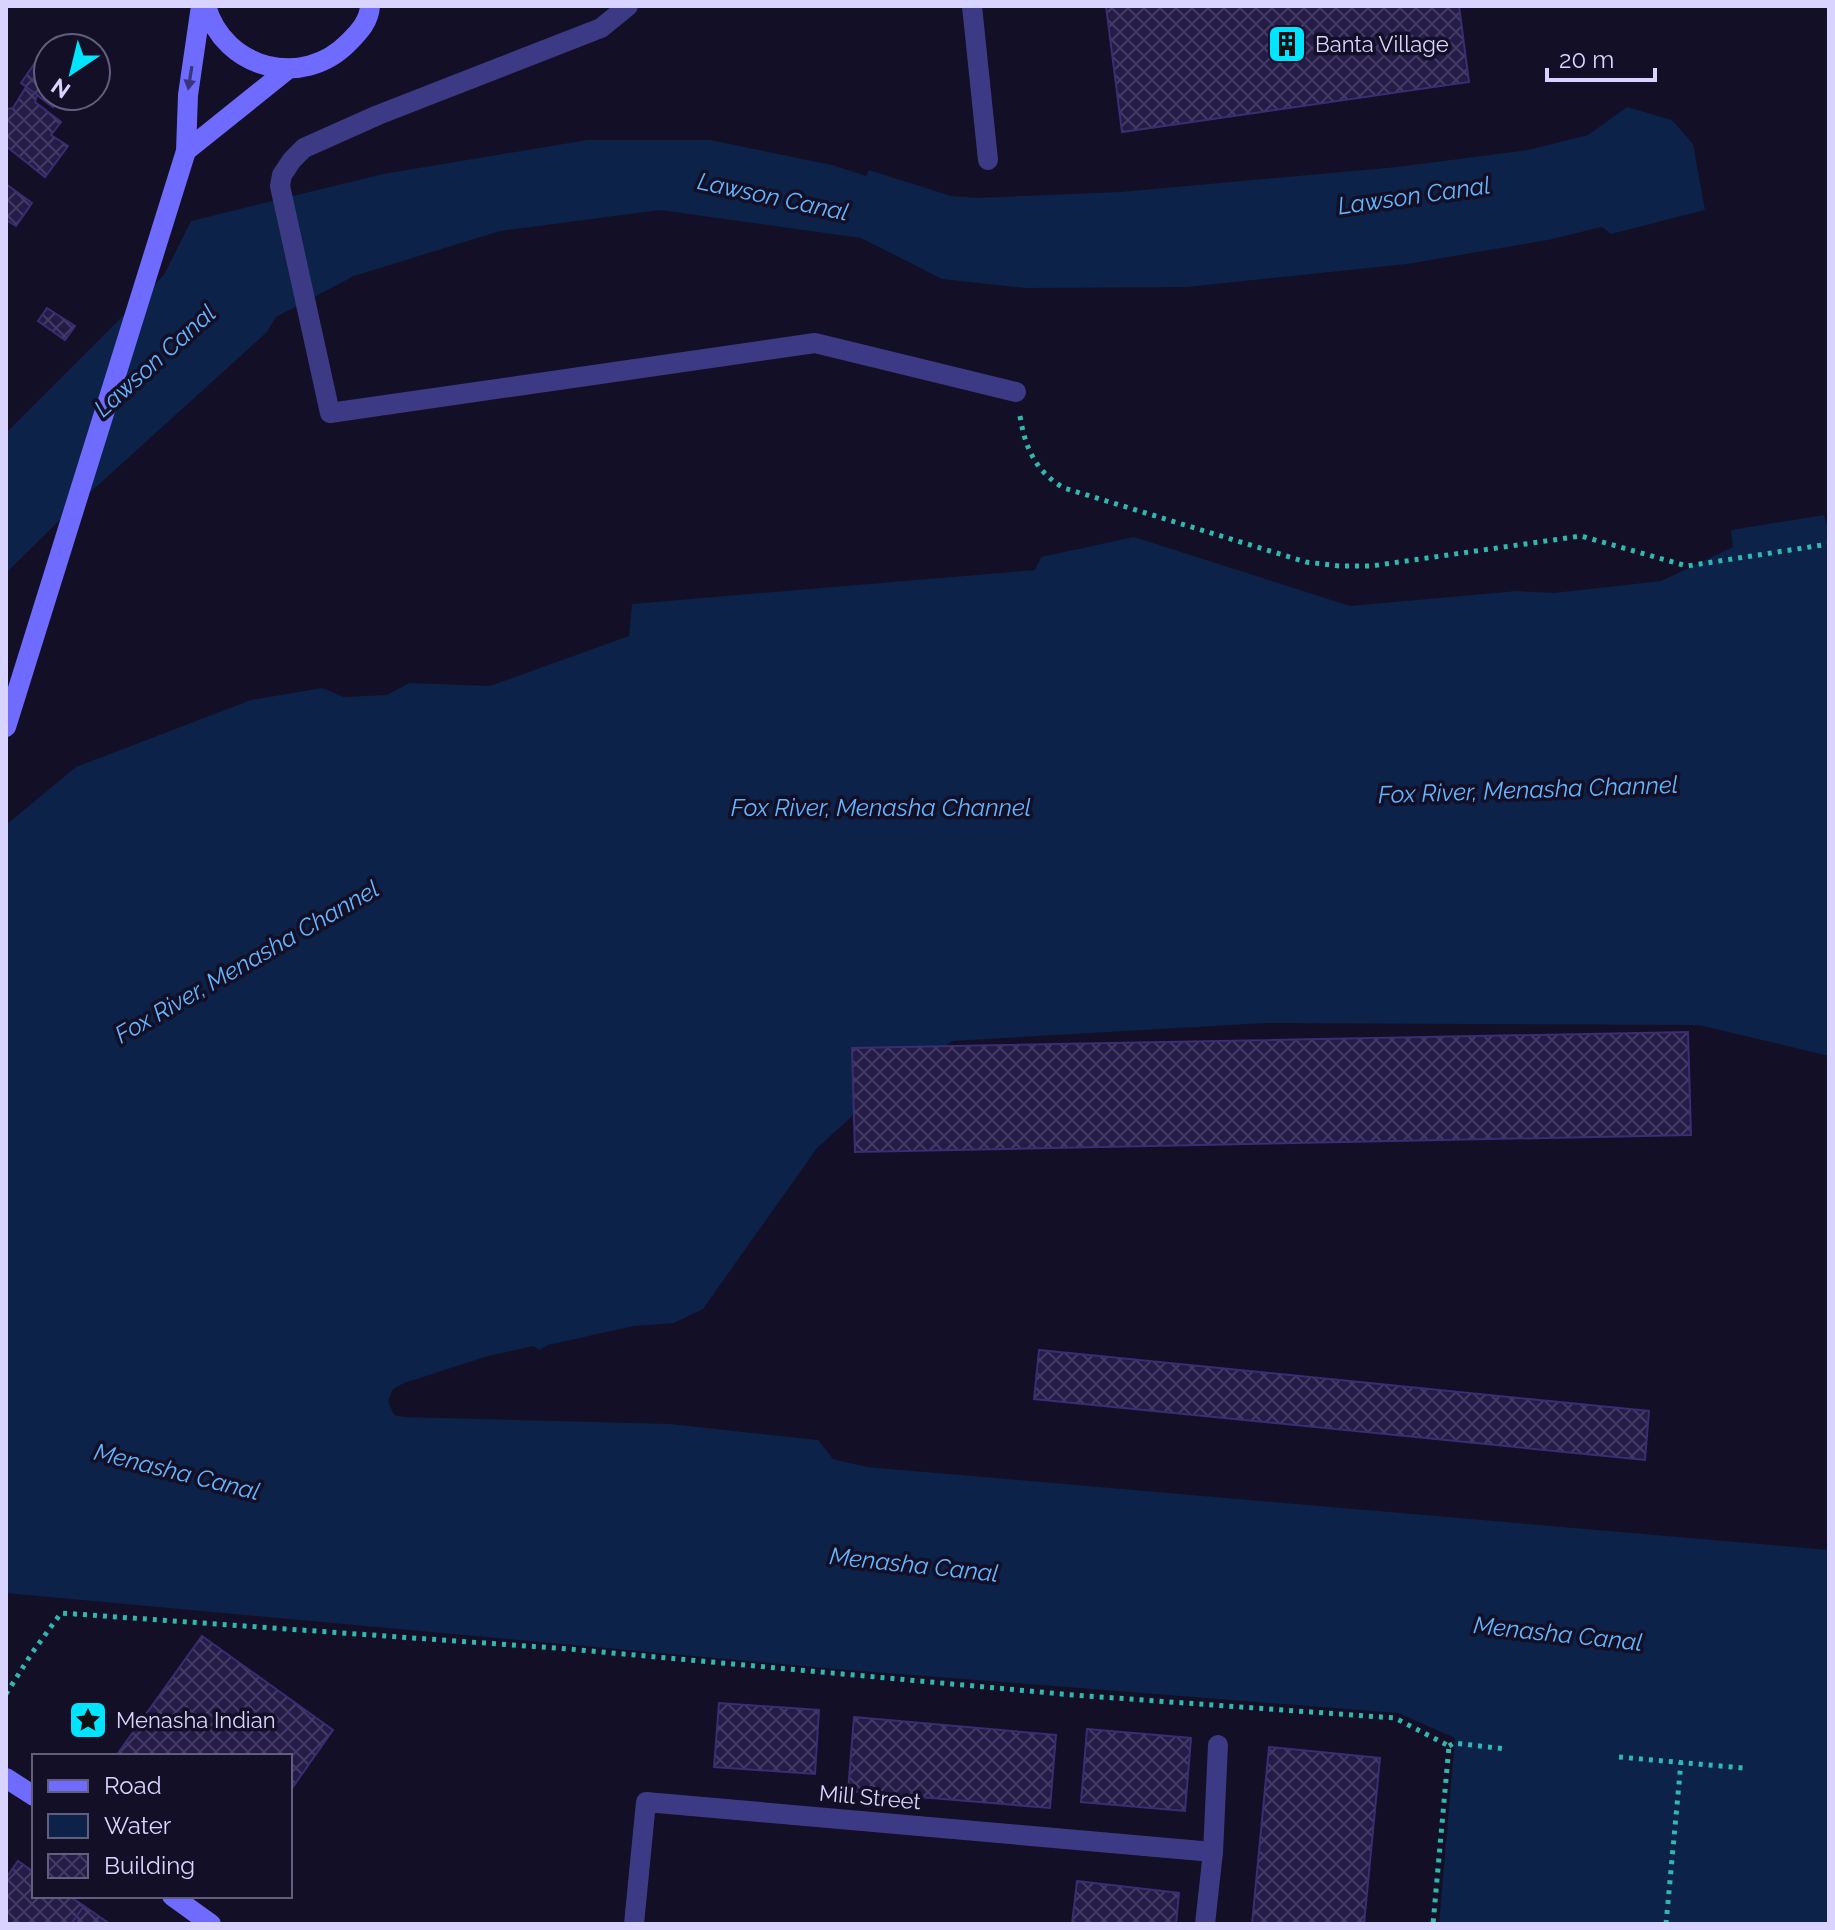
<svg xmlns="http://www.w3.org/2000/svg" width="1835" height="1930" viewBox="0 0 1835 1930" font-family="Raleway,sans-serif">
<defs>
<pattern id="building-cross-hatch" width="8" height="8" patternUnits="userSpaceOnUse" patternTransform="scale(2)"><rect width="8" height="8" fill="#241b47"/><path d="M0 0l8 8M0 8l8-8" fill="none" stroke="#433b63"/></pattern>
</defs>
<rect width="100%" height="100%" fill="#130f26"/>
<!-- water -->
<g fill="#0c2248">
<path d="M1627 107 1672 120 1693 144 1705 210 1611 234 1602 227 1548 240 1407 264 1187 287 1026 288 942 279 861 238 660 210 500 231 354 276 276 317 267 332 64 516 6 573V433L164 275 191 221 383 174 587 140H710L832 165 866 176 869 170 951 196 976 198 1121 192 1397 167 1528 150 1588 135Z"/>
<path d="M1824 515 1829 531V1056L1699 1025 1265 1023 952 1041 868 1102 817 1148 703 1309 674 1323 634 1326 548 1345 539 1350 534 1346 488 1356 404 1383 393 1389 388 1401 394 1415 404 1417 670 1424 818 1440 833 1459 867 1467 1829 1550V1924H1439L1455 1738 1398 1713 836 1669 6 1593V825L76 767 251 700 322 688 344 697 387 695 409 683 490 686 629 636 632 604 1035 570 1041 557 1134 537 1350 606 1517 591 1554 593 1661 581 1733 547 1731 530Z"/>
</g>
<!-- building -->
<g fill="url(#building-cross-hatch)" stroke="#3b2d73" stroke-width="2">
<path d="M1106 6H1459L1469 82 1122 132Z"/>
<path d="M46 47 48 96H62L53 107 21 83Z"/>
<path d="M26 87 37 95 35 102 61 122 51 135 68 146 45 177 6 146V109L13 108Z"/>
<path d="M6 184 32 203 16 226 6 220Z"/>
<path d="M47 308 75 326 65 340 38 321Z"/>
<path d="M1688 1032 1691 1135 855 1152 852 1048Z"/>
<path d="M1039 1350 1649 1411 1645 1460 1034 1399Z"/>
<path d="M202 1636 333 1730 290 1791V1756H116Z"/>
<path d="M719 1703 819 1710 815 1774 714 1767Z"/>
<path d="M854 1717 1056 1735 1050 1808 848 1791Z"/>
<path d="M1087 1729 1191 1738 1185 1811 1081 1802Z"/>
<path d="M1269 1747 1380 1758 1364 1924H1252Z"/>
<path d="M18 1861 34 1872V1896H69L84 1906 71 1924H6V1878Z"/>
<path d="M1077 1881 1179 1893 1176 1924H1072Z"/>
<path d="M84 1906 110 1924H71Z"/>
</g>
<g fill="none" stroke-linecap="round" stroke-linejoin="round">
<!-- path -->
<g stroke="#2fb8b0" stroke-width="5" stroke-dasharray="4 6" stroke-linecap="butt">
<path d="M1020 416C1025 448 1036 472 1064 488L1306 562 1339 566H1371L1581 536 1687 566 1829 544"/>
<path d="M6 1694 32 1653 61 1613 569 1649 1073 1695 1395 1718 1449 1746 1433 1924"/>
<path d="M1449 1746 1454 1743 1506 1749"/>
<path d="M1619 1757 1743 1768"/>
<path d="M1666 1924 1681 1762"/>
</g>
<!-- service -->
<g stroke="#3d3a85" stroke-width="20">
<path d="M628 6 601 28 378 115 304 148 292 160 282 175 280 186 330 413 815 343 1016 392"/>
<path d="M972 6 988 160"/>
<path d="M1205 1924 1213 1852 1218 1745"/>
</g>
<!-- minor -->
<path stroke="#3d3a85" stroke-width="20" d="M634 1924 646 1802 1213 1852"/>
<!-- secondary -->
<g stroke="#6f6bff" stroke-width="20">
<path d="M206 6C224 69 303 90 349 42 360 31 369 21 370 6"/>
<path d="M186 151 287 70"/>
<path d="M6 727 186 151 188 95 201 6"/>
<path d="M6 1778 34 1796"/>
<path d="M172 1896 211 1924"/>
</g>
</g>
<!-- one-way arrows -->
<defs><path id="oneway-solid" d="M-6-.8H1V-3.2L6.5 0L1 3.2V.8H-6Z" transform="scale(2)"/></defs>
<use fill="#38347d" href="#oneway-solid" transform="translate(190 78) rotate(99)"/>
<!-- icons -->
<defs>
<symbol id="building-square" viewBox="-11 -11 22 22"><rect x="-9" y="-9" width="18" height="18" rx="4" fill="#00e5ff" stroke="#130f26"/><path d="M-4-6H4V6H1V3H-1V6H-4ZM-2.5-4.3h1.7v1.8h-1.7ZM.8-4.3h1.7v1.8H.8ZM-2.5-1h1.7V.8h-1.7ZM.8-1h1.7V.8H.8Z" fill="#111"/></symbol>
<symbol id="sight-square" viewBox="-11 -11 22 22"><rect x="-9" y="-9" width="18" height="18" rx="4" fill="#00e5ff" stroke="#130f26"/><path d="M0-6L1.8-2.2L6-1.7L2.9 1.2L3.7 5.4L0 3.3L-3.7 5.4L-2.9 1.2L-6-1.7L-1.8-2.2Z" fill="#111"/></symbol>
</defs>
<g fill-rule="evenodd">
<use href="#building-square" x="1265" y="22" width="44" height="44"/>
<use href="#sight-square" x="66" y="1698" width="44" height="44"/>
</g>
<g text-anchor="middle" stroke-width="7" stroke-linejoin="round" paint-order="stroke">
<!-- poi labels -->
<g font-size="22" fill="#d9d4ff" stroke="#130f26" text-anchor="start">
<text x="1315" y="52">Banta Village</text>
<text x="116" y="1728">Menasha Indian</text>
</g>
<!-- street labels -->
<g font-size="22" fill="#d9d4ff" stroke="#130f26">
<text transform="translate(870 1797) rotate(5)" y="8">Mill Street</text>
</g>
<!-- water labels -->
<g font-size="24" font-style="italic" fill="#62b6ff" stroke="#130f26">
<text transform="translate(1414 196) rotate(-8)" y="8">Lawson Canal</text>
<text transform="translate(773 197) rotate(12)" y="8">Lawson Canal</text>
<text transform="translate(155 361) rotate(-42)" y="8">Lawson Canal</text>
<text transform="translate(1528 790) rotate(-2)" y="8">Fox River, Menasha Channel</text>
<text x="881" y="816">Fox River, Menasha Channel</text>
<text transform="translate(247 962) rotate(-30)" y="8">Fox River, Menasha Channel</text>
<text transform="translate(177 1472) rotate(14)" y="8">Menasha Canal</text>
<text transform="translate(914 1565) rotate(6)" y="8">Menasha Canal</text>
<text transform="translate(1558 1634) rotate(6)" y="8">Menasha Canal</text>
</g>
</g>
<!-- border -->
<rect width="1835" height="1930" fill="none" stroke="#d9d4ff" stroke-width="16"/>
<!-- legend -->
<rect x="32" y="1754" width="260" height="144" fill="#130f26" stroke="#625e7d" stroke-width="2"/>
<rect x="48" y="1780" width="40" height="12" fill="#6f6bff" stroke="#625e7d" stroke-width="2"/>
<text x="104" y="1794" font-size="24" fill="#d9d4ff">Road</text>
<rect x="48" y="1814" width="40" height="24" fill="#0c2248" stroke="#625e7d" stroke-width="2"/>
<text x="104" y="1834" font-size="24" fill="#d9d4ff">Water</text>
<rect x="48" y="1854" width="40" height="24" fill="url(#building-cross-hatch)" stroke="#625e7d" stroke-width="2"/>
<text x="104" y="1874" font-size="24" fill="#d9d4ff">Building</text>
<!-- north arrow -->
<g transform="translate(72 72) rotate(215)"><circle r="38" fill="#130f26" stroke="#625e7d" stroke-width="2"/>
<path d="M0-6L14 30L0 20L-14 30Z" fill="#00e5ff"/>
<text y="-12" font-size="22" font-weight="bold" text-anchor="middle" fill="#d9d4ff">N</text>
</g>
<!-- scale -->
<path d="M1547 68v12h108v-12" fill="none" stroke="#d9d4ff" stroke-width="4"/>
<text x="1559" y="68" font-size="24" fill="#d9d4ff" stroke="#130f26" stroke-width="6" paint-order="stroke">20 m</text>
</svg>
